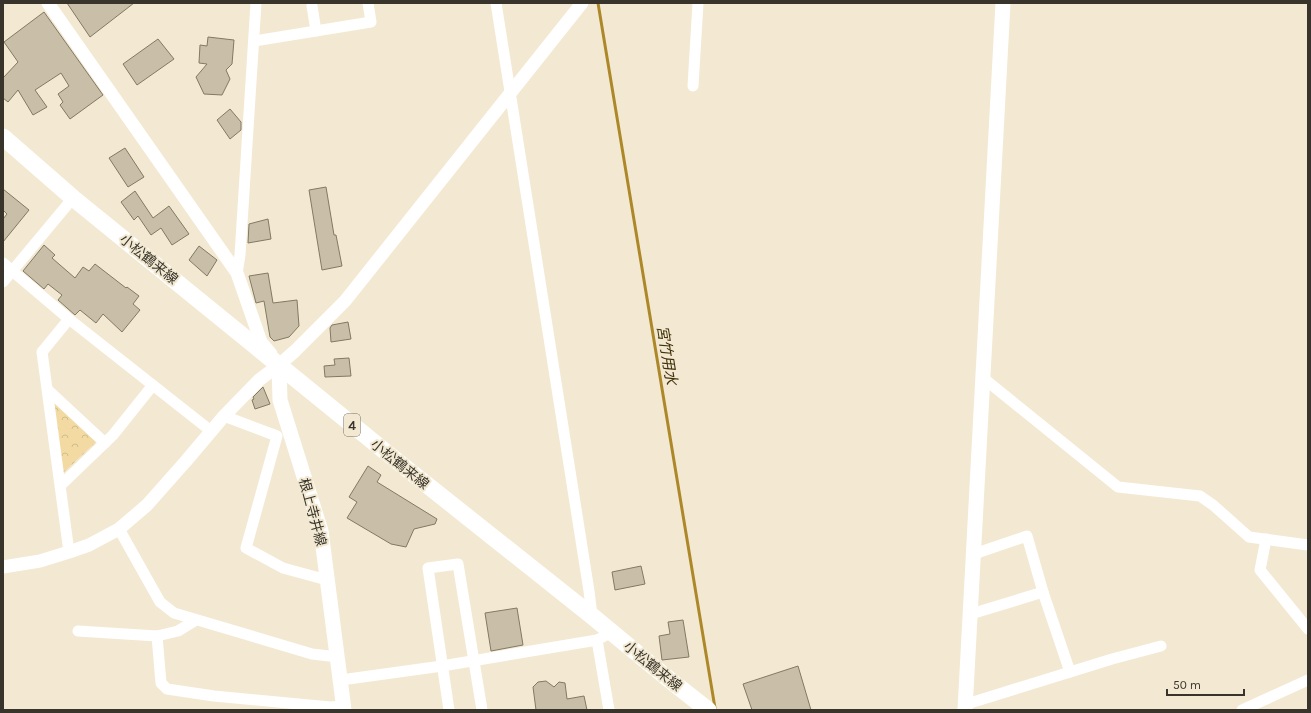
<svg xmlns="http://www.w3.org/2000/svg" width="1311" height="713" viewBox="0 0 1311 713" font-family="Karla,'Noto Sans JP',sans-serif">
<defs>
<pattern id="park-crowns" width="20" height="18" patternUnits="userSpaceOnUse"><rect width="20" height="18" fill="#f3daa3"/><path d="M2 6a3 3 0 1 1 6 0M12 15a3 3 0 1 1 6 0" fill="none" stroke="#d1bc8c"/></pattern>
</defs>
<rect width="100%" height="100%" fill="#f3e9d2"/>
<!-- park -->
<path fill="url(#park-crowns)" d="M50 396 97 441 61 475Z"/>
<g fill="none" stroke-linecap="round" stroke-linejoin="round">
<!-- stream -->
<path stroke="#ad8829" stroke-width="3" d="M598 3 715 708"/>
</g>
<!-- building -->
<g fill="#c9bfa9" stroke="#827964">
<path d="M67 3H134L90 37Z"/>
<path d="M44 12 103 95 70 119 60 105 63 102 58 94 69 86 61 73 35 90 47 107 33 115 18 90 8 102 3 98V78L18 62 4 42Z"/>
<path d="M208 37 234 40 232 64 226 70 230 79 222 95 204 94 196 77 207 64 199 63 200 45 207 46Z"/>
<path d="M158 39 174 59 137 85 123 64Z"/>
<path d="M230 109 241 122V130L230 139 217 120Z"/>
<path d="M125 148 144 177 128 187 109 158Z"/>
<path d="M326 187 334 235H336L342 266 322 270 309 190Z"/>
<path d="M3 189 29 210 3 242V219L7 214 3 210Z"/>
<path d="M135 191 153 218 169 206 189 234 172 245 161 228 151 235 138 216 134 220 121 202Z"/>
<path d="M268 219 271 239 248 243 249 224Z"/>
<path d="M44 245 55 255 52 258 75 278 83 267 89 271 95 264 126 288 127 287 139 296 133 304 140 310 122 332 103 314 96 323 80 310 75 315 58 300 62 295 48 284 44 289 23 271Z"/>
<path d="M199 246 217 260 207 276 189 260Z"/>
<path d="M268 273 273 303 297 300 299 326 289 337 274 341 270 337 264 301 256 303 249 276Z"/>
<path d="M348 322 351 339 331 342 330 328 332 325Z"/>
<path d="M349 358 351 376 325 377 324 366 335 365 334 359Z"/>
<path d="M263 387 270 404 255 409 252 400 254 399 253 397Z"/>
<path d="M368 466 381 475 377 482 437 519 435 524 414 529 406 547 391 544 347 518 357 502 349 497Z"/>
<path d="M641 566 645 584 615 590 612 572Z"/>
<path d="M517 608 523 645 491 651 485 613Z"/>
<path d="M683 620 689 657 662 660 659 636 670 634 668 622Z"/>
<path d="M798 666 811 710H752L743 684Z"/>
<path d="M546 681 554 687 559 682 565 683 567 699 584 696 587 710H536L533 687 538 682Z"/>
</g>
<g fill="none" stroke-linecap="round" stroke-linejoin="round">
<!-- minor -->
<g stroke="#fff" stroke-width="11">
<path d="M496 3 589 591 592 616"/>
<path d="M312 6 316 31"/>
<path d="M254 41 371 22 368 3"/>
<path d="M693 86 698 3"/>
<path d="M3 263 69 319 211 431"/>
<path d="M237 273 240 255 256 3"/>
<path d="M3 282 73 198"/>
<path d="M982 377 1118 487 1200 496 1213 505 1249 537 1308 545"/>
<path d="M48 390 105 443"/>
<path d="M224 416 277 436 246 548 283 568 327 580"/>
<path d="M61 485 113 435 153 385"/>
<path d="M119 529 160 602 174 613 312 654 338 657"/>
<path d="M1266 539 1260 570 1308 629"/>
<path d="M69 552 42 352 69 319"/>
<path d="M974 554 1027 536 1043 592 1070 672"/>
<path d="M971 614 1043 592"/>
<path d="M78 631 157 636 178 631 196 620"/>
<path d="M157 636 161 683 167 689 214 696 330 707 343 706"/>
<path d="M597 640 609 710"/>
<path d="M341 680 442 666 597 640 612 632"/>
<path d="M965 706 970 703 1112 659 1161 646"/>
<path d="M449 710 428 568 458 564 482 710"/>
<path d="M1242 710 1308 680"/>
</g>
<!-- tertiary -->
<g stroke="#fff" stroke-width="13">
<path d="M48 3 237 273 261 342 271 354"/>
<path d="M3 567 40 561 69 552 89 545 119 529 147 505 186 461 224 416 259 380 279 365 295 351 345 301 582 3"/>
</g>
<!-- secondary -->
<g stroke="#fff" stroke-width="15">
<path d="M279 365 280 400 321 531 344 710"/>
<path d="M965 710 1003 3"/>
</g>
<!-- primary -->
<path stroke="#fff" stroke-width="17" d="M3 137 73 198 392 457 592 616 666 677 708 710"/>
</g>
<g text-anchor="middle" stroke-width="4" stroke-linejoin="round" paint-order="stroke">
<!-- shield labels -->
<rect fill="#f3e9d2" stroke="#706a5d" stroke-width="1" x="344" y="414" width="16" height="22" rx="3"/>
<g font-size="13" font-weight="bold" fill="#38342b">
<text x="352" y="430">4</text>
</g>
<!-- street labels -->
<g font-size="14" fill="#38342b" stroke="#f3e9d2">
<text transform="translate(149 259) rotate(39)" y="5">小松鶴来線</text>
<text transform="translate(400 464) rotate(39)" y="5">小松鶴来線</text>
<text transform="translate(313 512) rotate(75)" y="5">根上寺井線</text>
<text transform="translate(653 666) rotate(39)" y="5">小松鶴来線</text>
</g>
<!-- water labels -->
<g font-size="15" font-style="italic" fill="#41320a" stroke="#f3e9d2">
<text transform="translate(667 355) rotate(81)" y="5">宮竹用水</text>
</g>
</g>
<!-- border -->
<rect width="1311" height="713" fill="none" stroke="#38342b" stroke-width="8"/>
<!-- scale -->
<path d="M1167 689v6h77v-6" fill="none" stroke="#38342b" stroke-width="2"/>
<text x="1173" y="689" font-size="12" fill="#38342b" stroke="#f3e9d2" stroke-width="3" paint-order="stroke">50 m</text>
</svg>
